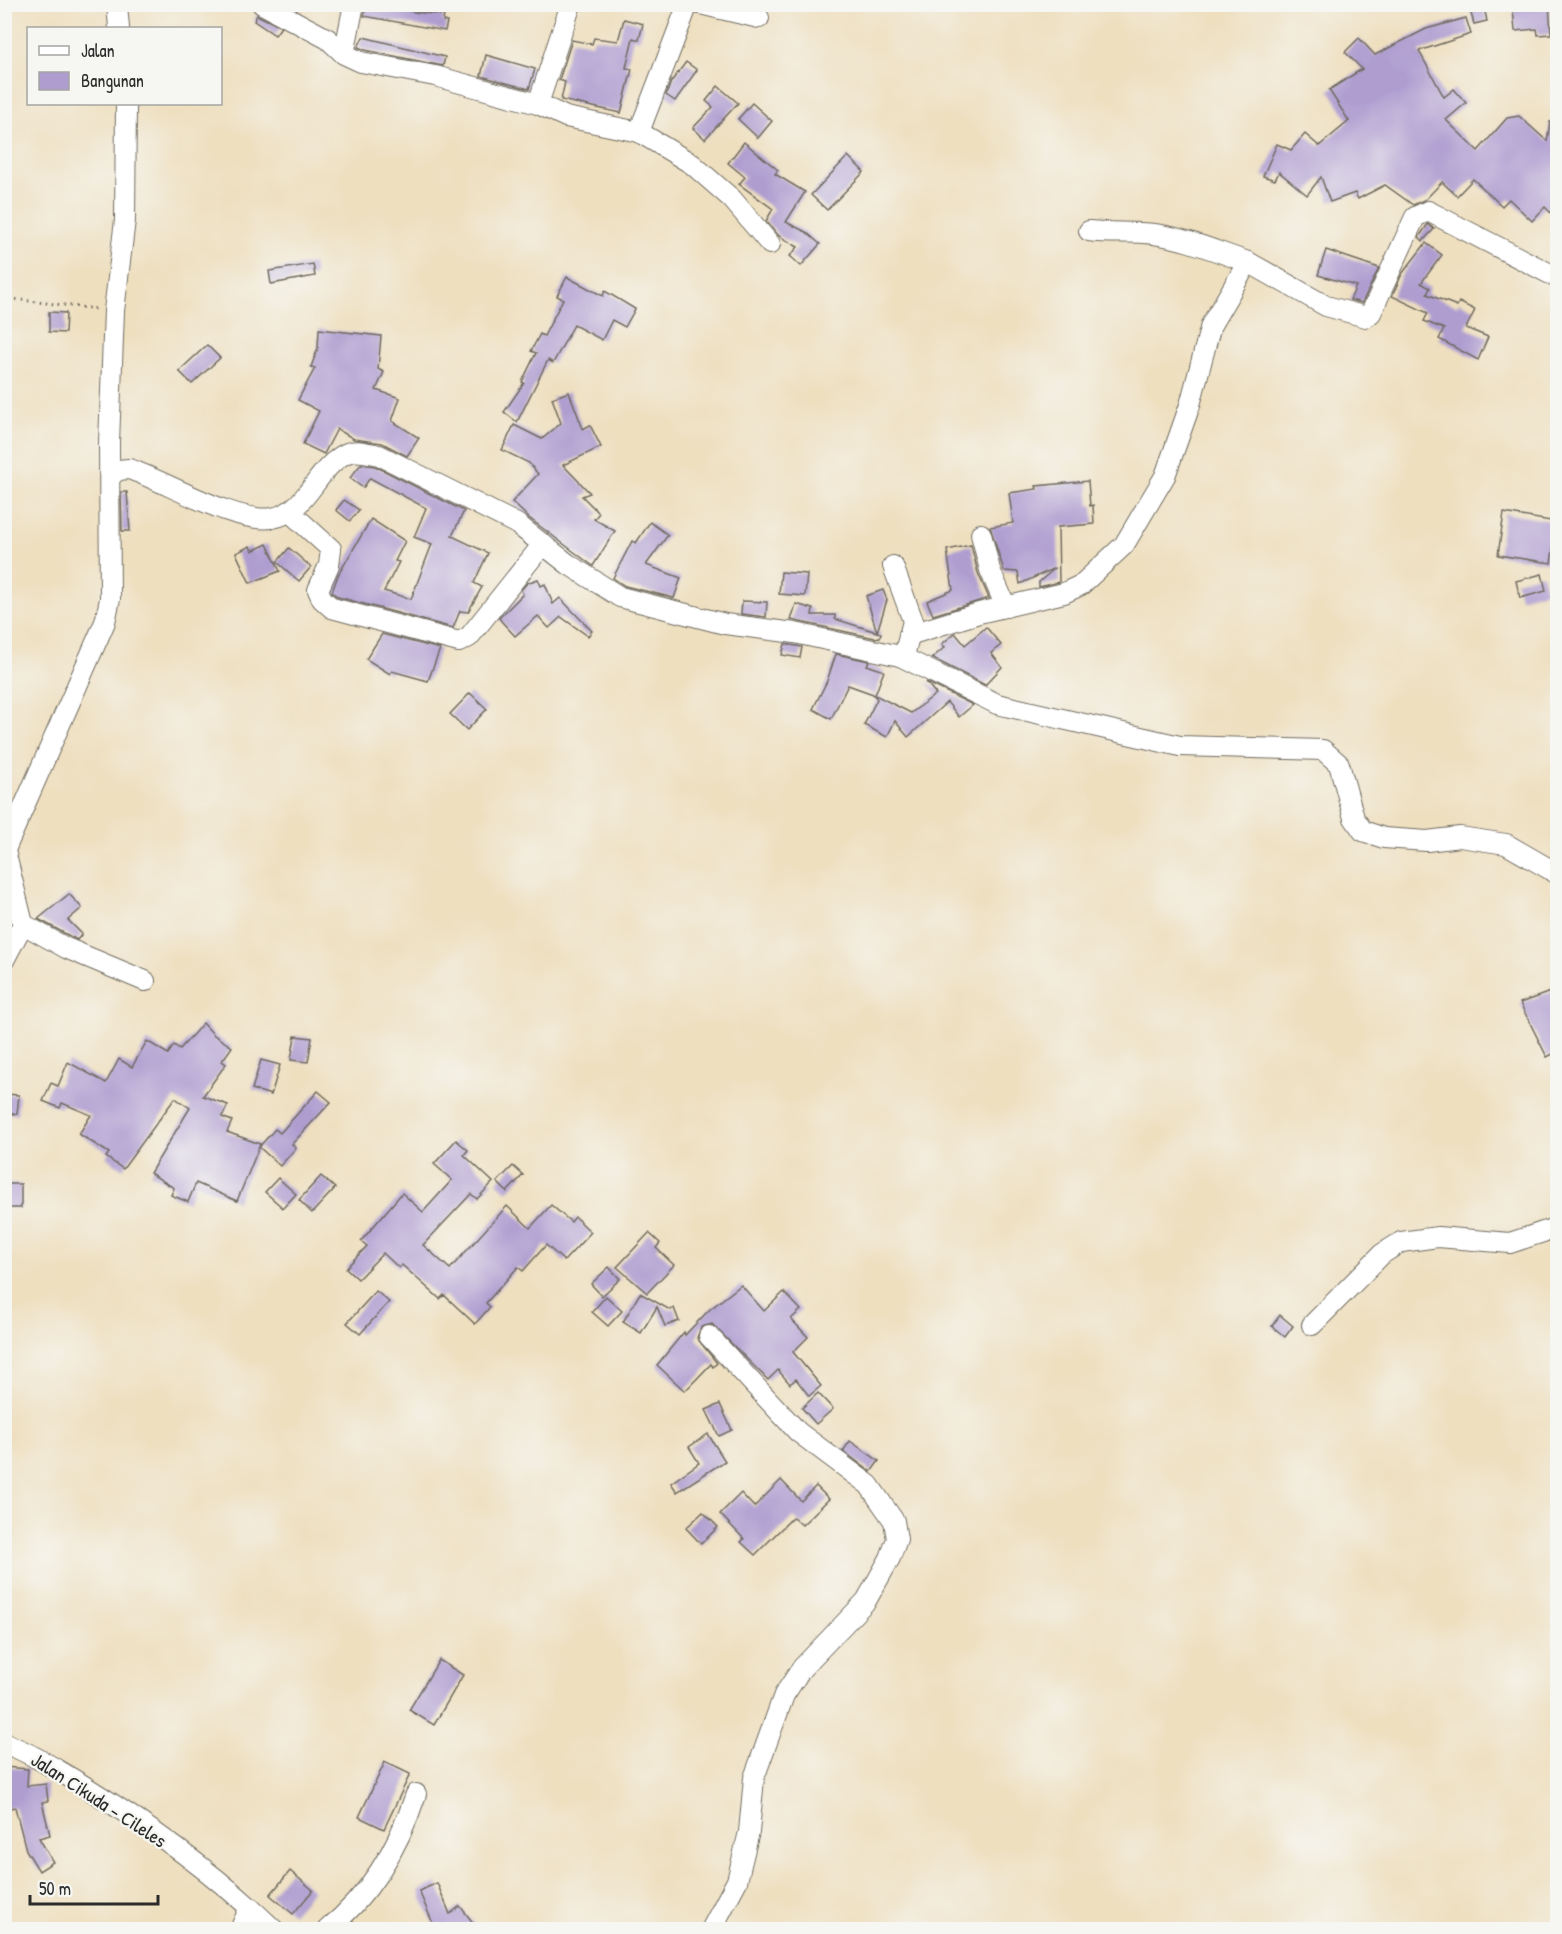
<svg xmlns="http://www.w3.org/2000/svg" width="1562" height="1934" viewBox="0 0 1562 1934" font-family="'Patrick Hand',sans-serif">
<rect width="100%" height="100%" fill="#f6f6f2"/>
<filter id="ink" filterUnits="userSpaceOnUse"><feTurbulence type="fractalNoise" baseFrequency=".0167" numOctaves="2"/><feDisplacementMap in="SourceGraphic" scale="12" xChannelSelector="R" yChannelSelector="G"/><feConvolveMatrix kernelMatrix="1 2 1 2 8 2 1 2 1" color-interpolation-filters="sRGB"/></filter>
<filter id="wash" filterUnits="userSpaceOnUse"><feTurbulence type="fractalNoise" baseFrequency=".008" numOctaves="4" result="noise"/><feDisplacementMap in="SourceGraphic" scale="24" xChannelSelector="R" yChannelSelector="G"/><feGaussianBlur stdDeviation="1.35" result="paint"/><feColorMatrix in="noise" values="0 0 0 0 0 0 0 0 0 0 0 0 0 0 0 0 0 1.4 0 .05"/><feComposite in="paint" operator="in"/></filter>
<g filter="url(#wash)">
<rect width="100%" height="100%" fill="#eedfbf"/>
<g id="blocks">
<!-- building -->
<g fill="#af9dd0">
<path d="M366 4H391L413 12 444 15 443 21 447 22 445 31 364 16Z"/>
<path d="M1535 4H1549L1551 34 1538 35 1537 29 1515 31 1513 9Z"/>
<path d="M1484 7 1487 21 1474 24 1470 10Z"/>
<path d="M257 15 281 27 275 35 254 21Z"/>
<path d="M1466 18 1471 34 1419 51 1444 97 1454 89 1466 103 1446 120 1478 151 1507 118 1519 116 1547 141 1550 122H1557V219L1545 207 1532 221 1509 199 1502 206 1473 179 1457 196 1442 182 1426 199 1413 205 1385 185 1358 199 1355 193 1330 202 1321 177 1307 195 1279 172 1275 180 1263 176 1277 144 1291 150 1305 134 1319 146 1349 121 1329 90 1362 69 1345 52 1359 38 1375 55 1426 29Z"/>
<path d="M624 19 643 24 639 40 633 38 626 68 632 69 621 113 561 100 565 82 559 80 572 40 592 44 594 38 618 41Z"/>
<path d="M363 37 445 57 443 66 365 50 358 47Z"/>
<path d="M486 55 535 69 529 89 481 76Z"/>
<path d="M686 62 697 70 675 101 666 95 671 82Z"/>
<path d="M718 86 738 103 705 139 693 128 713 107 706 101Z"/>
<path d="M752 103 772 121 758 138 738 119Z"/>
<path d="M744 142 778 170 775 174 805 192 786 222 806 232 820 244 801 266 790 256 798 247 779 236 766 221 773 209 739 184 745 177 728 163Z"/>
<path d="M848 156 864 172 827 210 811 195Z"/>
<path d="M1428 224 1434 229 1423 241 1419 237Z"/>
<path d="M1426 243 1442 255 1421 283 1430 288 1427 294 1457 306 1459 302 1475 310 1466 328 1488 337 1478 360 1439 339 1444 329 1424 321 1428 313 1392 296 1402 274Z"/>
<path d="M1326 250 1379 268 1362 303 1350 300 1356 286 1318 275Z"/>
<path d="M313 264 315 276 271 284 269 271Z"/>
<path d="M567 277 603 296 605 291 635 309 625 327 612 320 602 340 574 325 553 363 548 360 517 422 504 412 524 383 522 382 536 353 531 351 540 334 544 336 563 299 557 296Z"/>
<path d="M49 312 66 313 65 333 49 332Z"/>
<path d="M319 329 381 336 378 369 384 372 376 390 400 398 392 421 419 438 407 456 382 443 354 439 337 429 324 454 303 444 319 411 298 400 315 368 311 367 318 348Z"/>
<path d="M207 345 220 358 192 384 179 371Z"/>
<path d="M569 392 583 429 590 425 601 447 563 465 590 493 582 496 599 513 594 519 615 531 593 566 529 518 512 502 538 474 529 463 502 450 514 425 542 439 561 423 552 398Z"/>
<path d="M361 464 375 466 464 511 452 536 488 553 474 583 482 587 468 612 460 611 453 628 338 597 332 592 338 575 371 519 405 541 395 561 399 562 384 591 411 599 432 544 414 537 426 508 370 478 363 488 350 478Z"/>
<path d="M1088 481 1090 506 1093 505 1094 524 1058 527 1059 582 1039 587V582L1055 568 1020 584 1018 572 1004 571 990 527 1013 523 1009 493 1037 489 1036 486Z"/>
<path d="M121 492H127L130 531H122Z"/>
<path d="M344 500 359 510 350 521 336 510Z"/>
<path d="M1504 513 1557 522 1551 563 1498 555Z"/>
<path d="M650 522 668 535 646 565 681 578 674 598 625 586 613 578 632 541 636 543Z"/>
<path d="M267 544 280 571 250 583 236 553 250 546 252 551Z"/>
<path d="M971 545 978 573 989 598 933 615 927 601 953 590 947 550Z"/>
<path d="M289 548 311 567 299 581 277 562Z"/>
<path d="M781 572 807 574 805 596 779 594Z"/>
<path d="M1542 574 1546 591 1520 598 1516 581Z"/>
<path d="M538 579 541 586 545 584 553 604 560 598 592 631 588 636 561 617 549 628 538 616 515 636 502 622 499 618 523 594 521 590 527 583Z"/>
<path d="M883 590 887 600 877 632 881 633 880 637 875 638 791 620 796 604 813 609 812 615H835V619L877 632 866 596Z"/>
<path d="M742 601 767 602 766 617 741 614Z"/>
<path d="M986 627 1001 645 991 653 1002 667 985 685 932 658 945 647 942 644 955 633 965 645Z"/>
<path d="M382 634 440 649 428 681 392 671 390 674 366 659Z"/>
<path d="M785 644 802 647 800 658 782 655Z"/>
<path d="M836 654 869 661 867 665 884 671 875 695 911 713 936 694 926 682 973 705 959 717 947 702 908 737 895 721 887 737 864 725 877 699 873 694 848 685 831 719 813 709 827 681Z"/>
<path d="M470 693 487 709 467 730 450 714Z"/>
<path d="M69 894 82 908 68 920 82 934 77 940 38 919Z"/>
<path d="M1553 991 1557 1005V1052L1547 1057 1520 1003Z"/>
<path d="M203 1023 214 1035 232 1047 222 1061 226 1064 203 1096 228 1105 222 1117 232 1121 227 1132 260 1144 259 1147 275 1129 280 1133 318 1091 331 1102 292 1144 296 1148 280 1166 259 1147 237 1201 196 1183 188 1202 171 1195 174 1188 150 1173 190 1108 175 1098 123 1169 106 1157 109 1153 79 1134 91 1115 62 1103 60 1108 43 1101 51 1083 58 1086 68 1062 106 1083 119 1059 132 1067 147 1041 168 1054 174 1045 180 1049Z"/>
<path d="M295 1036 312 1038 308 1062 291 1060Z"/>
<path d="M261 1060 280 1065 271 1095 252 1089Z"/>
<path d="M4 1094 19 1095 17 1114 4 1113Z"/>
<path d="M456 1140 468 1150 464 1155 493 1182 477 1199 471 1194 423 1245 450 1269 507 1206 530 1228 551 1205 571 1222 575 1217 591 1232 564 1261 546 1245 523 1271 518 1267 486 1303 490 1307 475 1324 444 1295 440 1299 402 1265 399 1268 383 1253 358 1279 346 1268 367 1246 361 1241 402 1193 423 1212 452 1180 434 1164Z"/>
<path d="M513 1166 523 1175 507 1192 497 1182Z"/>
<path d="M321 1176 335 1188 312 1213 299 1200Z"/>
<path d="M278 1178 296 1194 283 1208 265 1192Z"/>
<rect x="4" y="1184" width="17" height="24"/>
<path d="M649 1233 660 1243 656 1248 674 1265 647 1293 617 1267Z"/>
<path d="M609 1267 620 1279 602 1296 591 1284Z"/>
<path d="M741 1285 764 1311 784 1292 801 1310 791 1319 808 1337 793 1352 821 1386 809 1396 796 1379 790 1384 778 1370 768 1380 712 1324 701 1327 697 1338 717 1363 713 1367 711 1364 685 1391 657 1365 684 1332 685 1335 709 1310Z"/>
<path d="M376 1291 389 1302 360 1334 347 1323Z"/>
<path d="M640 1293 670 1310 674 1308 679 1321 665 1326 657 1307 641 1333 623 1322Z"/>
<path d="M606 1296 622 1311 608 1326 592 1312Z"/>
<path d="M1280 1315 1293 1326 1285 1337 1272 1326Z"/>
<path d="M818 1393 833 1409 816 1424 802 1408Z"/>
<path d="M720 1404 732 1430 719 1436 706 1410Z"/>
<path d="M708 1434 725 1461 677 1492 671 1483 699 1463 689 1447Z"/>
<path d="M850 1441 879 1461 871 1472 843 1451Z"/>
<path d="M781 1480 801 1501 816 1486 829 1499 802 1525 793 1517 755 1555 741 1542 744 1539 720 1514 741 1493 754 1507Z"/>
<path d="M703 1512 718 1527 701 1544 686 1528Z"/>
<path d="M439 1660 463 1675 434 1725 409 1710Z"/>
<path d="M385 1762 410 1774 384 1829 359 1817Z"/>
<path d="M4 1767 28 1769 27 1786 46 1784 48 1801 42 1802 50 1835 39 1838 53 1862 39 1871 26 1850 15 1807 4 1809Z"/>
<path d="M290 1871 313 1890 293 1914 270 1895Z"/>
<path d="M437 1883 450 1914 460 1906 478 1929H430L434 1926 419 1891Z"/>
</g>
</g>
</g>
<g filter="url(#ink)">
<use href="#blocks" fill-opacity="0" stroke="#6f6a5f" stroke-width="1.5"/>
<g fill="none" stroke-linecap="round" stroke-linejoin="round">
<defs>
<g id="minor">
<path d="M117 4 119 28"/>
<path d="M262 4 328 39 344 54 361 62 435 76 538 104 566 117 639 132 692 164 732 199 770 244"/>
<path d="M700 4 759 18"/>
<path d="M344 54 354 4"/>
<path d="M538 104 571 4"/>
<path d="M639 132 688 4"/>
<path d="M1089 231C1110 234 1132 231 1154 234 1186 238 1217 252 1248 262"/>
<path d="M110 477 118 470 129 469C165 481 236 524 272 518 307 513 316 467 347 453 357 449 369 453 379 455L517 524 568 564 620 597 725 624 795 633 900 656 905 652 913 621 893 566"/>
<path d="M290 512 331 549 329 565 318 590 322 599 332 608 459 642 469 637 543 544"/>
<path d="M981 534 990 570 1006 607"/>
<path d="M909 635 979 613 1064 593 1081 585 1124 545 1165 476 1190 405 1211 325 1248 262 1326 306 1366 317 1371 313 1415 217 1428 211 1558 278"/>
<path d="M900 656 997 704 1180 746 1323 750 1339 764 1354 818 1363 831 1384 838 1427 841 1460 837 1506 844 1558 874"/>
<path d="M5 851 23 924 66 948 145 981"/>
<path d="M4 852 105 622 110 599 109 443 114 311 125 220 126 104"/>
<path d="M4 960 23 924"/>
<path d="M1312 1325 1382 1254 1401 1242 1438 1237 1510 1243 1558 1227"/>
<path d="M709 1336 798 1432 869 1485 894 1521 897 1539 890 1558 866 1601 802 1668 784 1695 754 1778 749 1832 737 1881 711 1930"/>
<path d="M4 1743C31 1753 56 1769 81 1784 149 1826 216 1874 274 1930"/>
<path d="M240 1930 250 1907"/>
<path d="M327 1930C370 1895 399 1846 416 1794"/>
</g>
</defs>
<!-- minor casing -->
<use href="#minor" stroke="#6f6a5f" stroke-width="22"/>
<!-- path -->
<path stroke="#6f6a5f" stroke-width="3" stroke-dasharray="1.5 4.5" stroke-linecap="butt" d="M4 298 97 309"/>
<!-- minor -->
<use href="#minor" stroke="#fff" stroke-width="20"/>
</g>
</g>
<g text-anchor="middle" stroke-width="4.5" stroke-linejoin="round" paint-order="stroke">
<!-- street labels -->
<g font-size="20" fill="#2b2b2b" stroke="#f6f6f2">
<text transform="translate(99 1800) rotate(33)" y="7">Jalan Cikuda - Cileles</text>
</g>
</g>
<!-- margin -->
<rect width="1562" height="1934" fill="none" stroke="#f6f6f2" stroke-width="24"/>
<!-- legend -->
<rect x="27" y="27" width="195" height="78" fill="#f6f6f2" stroke="#a5a5a2" stroke-width="1.5"/>
<rect x="39" y="46" width="30" height="9" fill="#ffffff" stroke="#a5a5a2" stroke-width="1.5"/>
<text x="81" y="57" font-size="18" fill="#2b2b2b">Jalan</text>
<rect x="39" y="72" width="30" height="18" fill="#af9dd0" stroke="#a5a5a2" stroke-width="1.5"/>
<text x="81" y="87" font-size="18" fill="#2b2b2b">Bangunan</text>
<!-- scale -->
<path d="M30 1895v9h128v-9" fill="none" stroke="#2b2b2b" stroke-width="3"/>
<text x="39" y="1895" font-size="18" fill="#2b2b2b" stroke="#f6f6f2" stroke-width="4.5" paint-order="stroke">50 m</text>
</svg>
